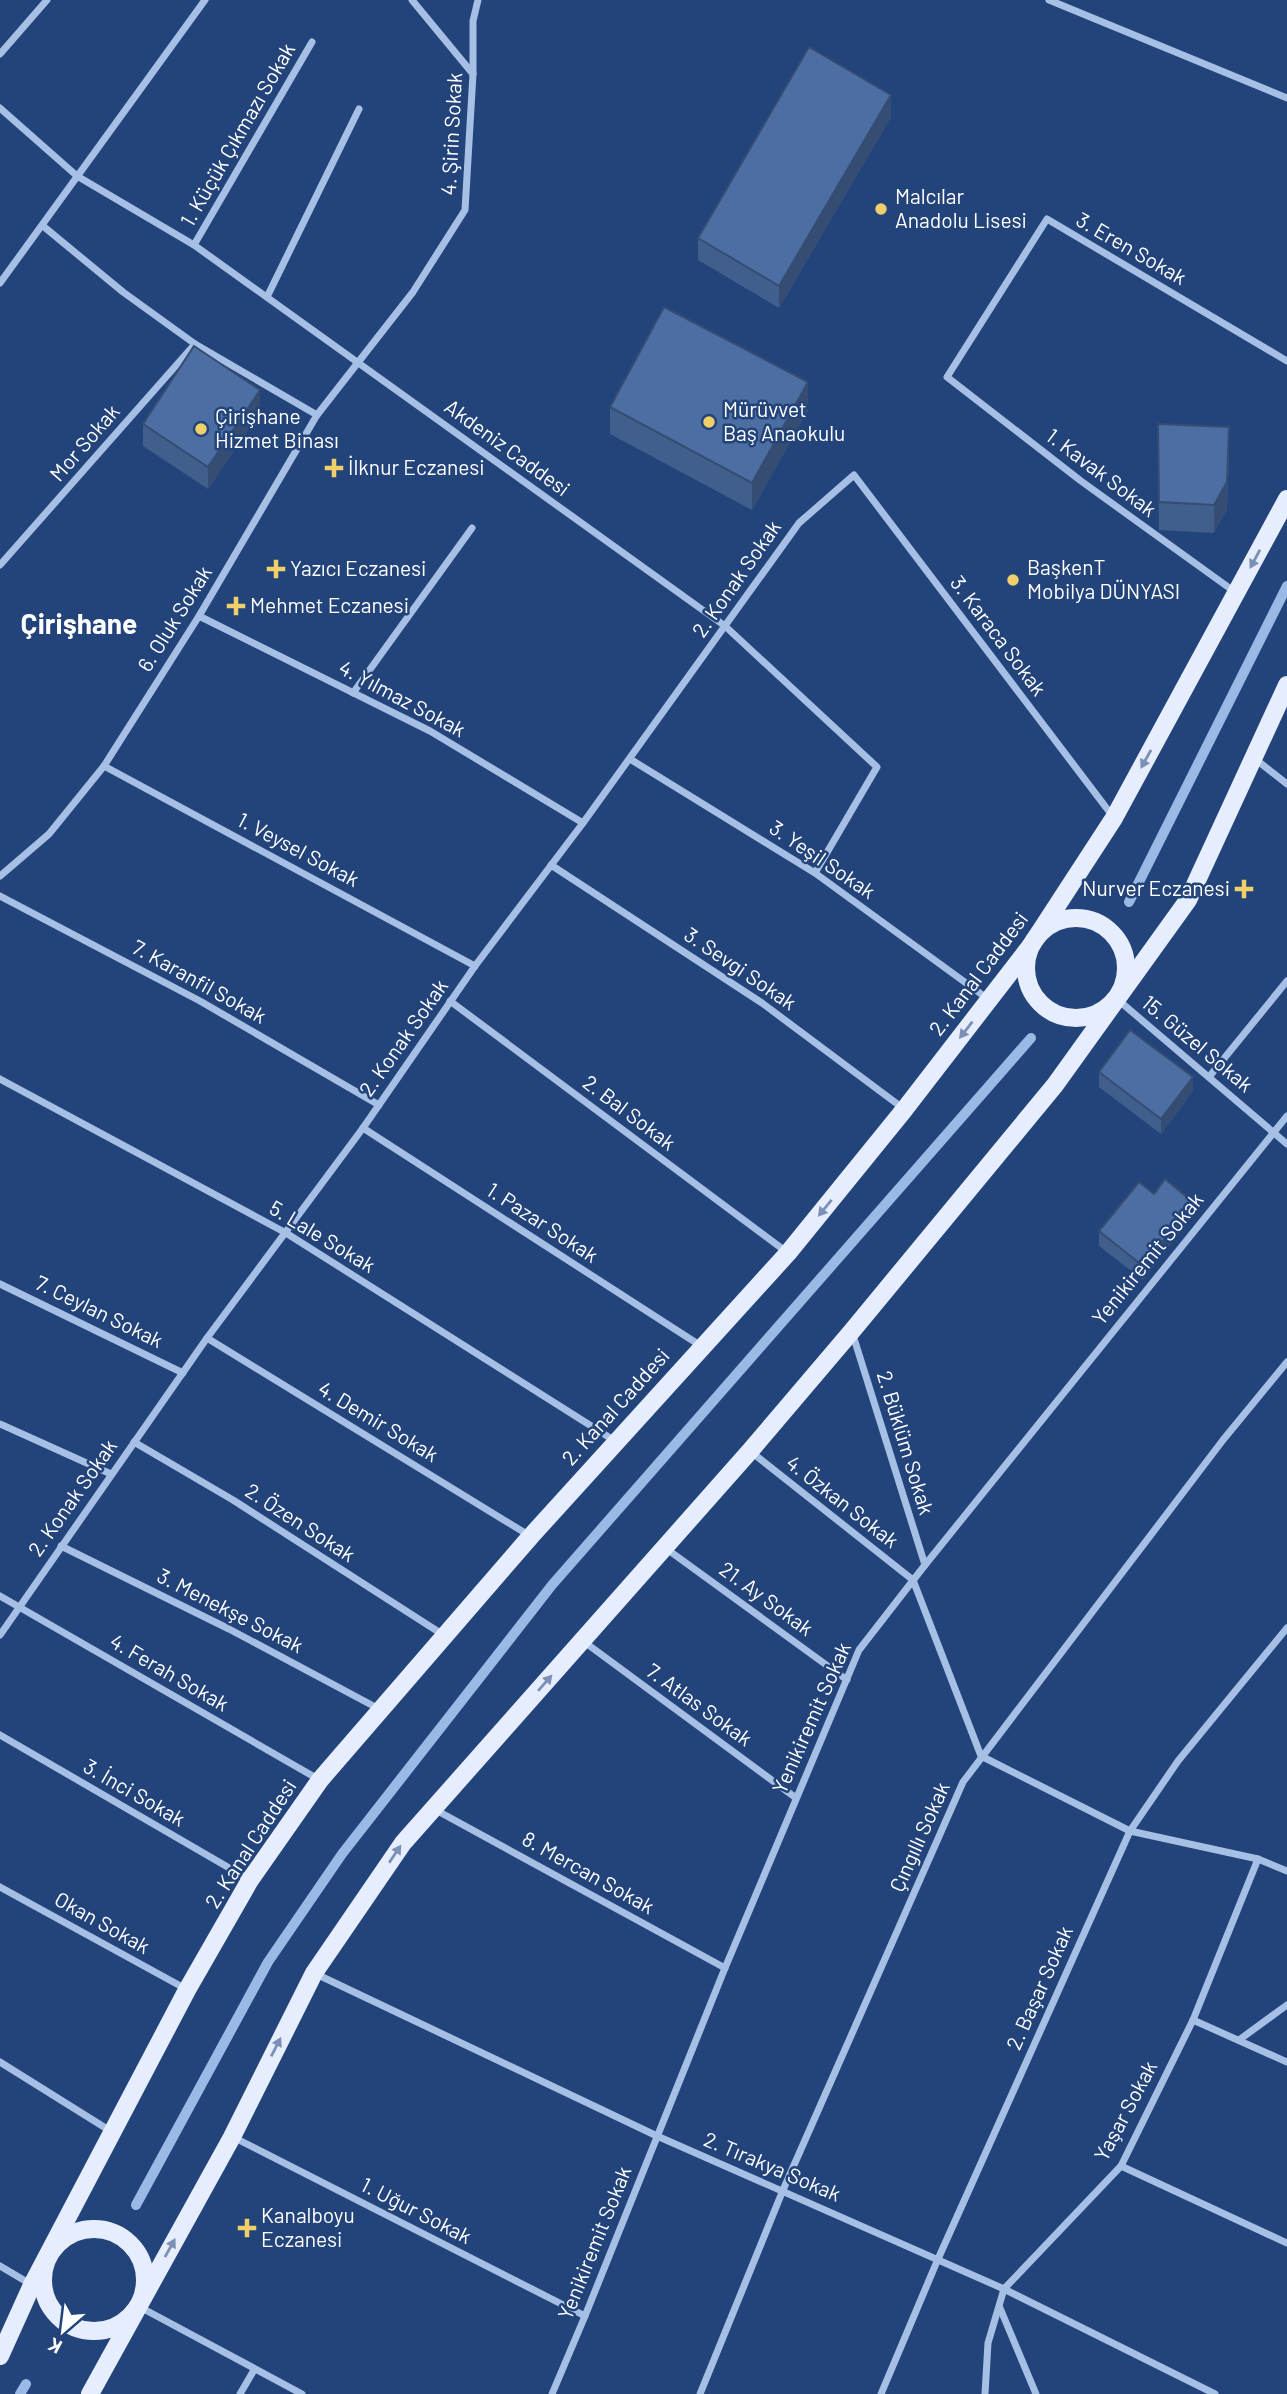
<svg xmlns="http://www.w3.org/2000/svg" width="1287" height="2394" viewBox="0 0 1287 2394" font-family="Barlow,sans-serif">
<rect width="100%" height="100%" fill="#23447a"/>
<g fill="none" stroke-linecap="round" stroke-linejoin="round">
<!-- stream -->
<g stroke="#9ab9e5" stroke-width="10">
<path d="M1129 902 1287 586"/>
<path d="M136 2205 268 1962 342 1854 552 1585 1031 1038"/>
<path d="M20 2394 26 2384"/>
</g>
<!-- street -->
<g stroke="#a6bfe4" stroke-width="7">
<path d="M412 0 473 74"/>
<path d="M1049 0 1287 98"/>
<path d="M0 54 47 0"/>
<path d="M0 108 77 176 194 245 725 626 877 767 815 873"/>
<path d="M43 226 123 292 195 344 317 415"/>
<path d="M194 245 312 42"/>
<path d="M0 283 205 0"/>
<path d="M267 297 359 109"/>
<path d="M0 565 195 344"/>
<path d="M1235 592 1081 481 947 377 1047 219 1287 361"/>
<path d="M199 616 430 731 583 823"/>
<path d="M353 693 472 528"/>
<path d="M1254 758 1287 784"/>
<path d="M630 759 815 873 988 999"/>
<path d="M104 766 475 966"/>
<path d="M551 865 762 1003 904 1109"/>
<path d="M0 876 49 834 104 766 199 616 317 415 413 292 465 210 473 74V21L478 0"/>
<path d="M0 896 200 1001 379 1105"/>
<path d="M1117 999 1287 1144"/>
<path d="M450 1001 788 1253"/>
<path d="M1209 1077 1287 981"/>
<path d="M0 1079 286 1233 615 1441"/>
<path d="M363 1128 701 1346"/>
<path d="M0 1284 183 1373"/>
<path d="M852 1332 925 1565"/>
<path d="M207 1338 530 1536"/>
<path d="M0 1424 111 1474"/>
<path d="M134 1442 233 1500 445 1636"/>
<path d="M750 1451 913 1580 981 1756 1130 1831 1258 1859 1287 1871"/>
<path d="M61 1546 229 1629 381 1710"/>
<path d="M664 1547 847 1680"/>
<path d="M0 1596 318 1779"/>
<path d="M0 1635 207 1338 363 1128 475 966 583 823 799 523 854 475 1114 818"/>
<path d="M583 1641 796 1798"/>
<path d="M0 1735 250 1880"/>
<path d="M434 1809 725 1968"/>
<path d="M0 1887 186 1989"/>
<path d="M314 1973 657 2136 1004 2289 1215 2394"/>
<path d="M1193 2020 1287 2062"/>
<path d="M1239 2040 1287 2005"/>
<path d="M0 2062 112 2132"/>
<path d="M233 2137 585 2316"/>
<path d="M1121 2166 1287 2243"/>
<path d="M0 2266 44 2292"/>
<path d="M138 2306 302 2394"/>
<path d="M1000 2308 1036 2394"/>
<path d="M240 2394 254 2370"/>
<path d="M552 2394 585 2316 725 1968 859 1650 925 1565 1287 1116"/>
<path d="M700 2394 783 2190 963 1782 1223 1440 1287 1362"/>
<path d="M881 2394 938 2259 1130 1831 1178 1761 1287 1628"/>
<path d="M985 2394 988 2343 1004 2289 1121 2166 1193 2020 1258 1859"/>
</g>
<!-- primary -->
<g stroke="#e6edfc" stroke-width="18">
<circle cx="1076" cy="968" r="50"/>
<circle cx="94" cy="2280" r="51"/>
<path d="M0 2356 32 2285 187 1990 250 1880 320 1780 531 1536 788 1253 904 1110 1032 944 1114 818 1287 499"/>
<path d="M90 2394 232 2137 314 1973 403 1843 750 1451 852 1331 1055 1085 1188 900 1287 685"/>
</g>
</g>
<!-- wall -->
<g fill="#415f8c">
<path d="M891 117 779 308 698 260V238Z"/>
<path d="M610 407 808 410 752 510 610 434Z"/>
<path d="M260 412 208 489 143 446V424Z"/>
<path d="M1158 424 1229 455 1227 509 1214 533 1159 530Z"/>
<path d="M1099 1072 1193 1091 1161 1134 1099 1087Z"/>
<path d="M1154 1194 1193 1216 1143 1280 1099 1246V1231Z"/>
</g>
<!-- shaded-wall -->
<g fill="#354d72">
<path d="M891 95V117L779 308V286Z"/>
<path d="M808 382V410L752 510V483Z"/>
<path d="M260 390V412L208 489V467Z"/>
<path d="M1229 427 1227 509 1214 533V505Z"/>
<path d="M1193 1077V1091L1161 1134V1119Z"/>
<path d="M1193 1202V1216L1143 1280V1266Z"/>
</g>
<!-- building -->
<g fill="#4c6ea3" stroke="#354d72" stroke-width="2">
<path d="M809 47 891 95 779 286 698 238Z"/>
<path d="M664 307 808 382 752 483 610 407Z"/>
<path d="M194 346 260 390 208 467 143 424Z"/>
<path d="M1158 424 1229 427 1227 482 1214 505 1159 502Z"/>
<path d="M1130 1030 1193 1077 1161 1119 1099 1072Z"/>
<path d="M1165 1179 1193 1202 1143 1266 1099 1231 1139 1182 1154 1194Z"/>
</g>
<!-- one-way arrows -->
<defs><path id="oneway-solid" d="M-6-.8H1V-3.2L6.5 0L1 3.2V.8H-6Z" transform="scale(1.75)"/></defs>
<g fill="#7b90b4">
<use href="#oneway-solid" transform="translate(1255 559) rotate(118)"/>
<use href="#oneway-solid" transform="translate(1146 759) rotate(119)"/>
<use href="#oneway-solid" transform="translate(966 1030) rotate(128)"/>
<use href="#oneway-solid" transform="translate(825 1208) rotate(129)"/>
<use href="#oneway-solid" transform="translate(545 1683) rotate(-49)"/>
<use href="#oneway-solid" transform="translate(395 1854) rotate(-56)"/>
<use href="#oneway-solid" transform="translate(276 2047) rotate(-63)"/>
<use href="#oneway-solid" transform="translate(170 2248) rotate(-61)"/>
</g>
<!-- markers -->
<g fill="#efd06a" stroke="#23447a" stroke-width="2.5">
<circle cx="881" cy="209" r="7"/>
<circle cx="709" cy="422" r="7"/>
<circle cx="201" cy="429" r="7"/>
<path d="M330.5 457.5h7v7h7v7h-7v7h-7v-7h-7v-7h7z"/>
<path d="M272.5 558.5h7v7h7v7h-7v7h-7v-7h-7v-7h7z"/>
<circle cx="1013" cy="580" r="7"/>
<path d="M232.5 595.5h7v7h7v7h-7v7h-7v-7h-7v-7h7z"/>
<path d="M1240.5 878.5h7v7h7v7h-7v7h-7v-7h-7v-7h7z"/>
<path d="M243.5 2217.5h7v7h7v7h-7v7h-7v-7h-7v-7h7z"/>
</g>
<g text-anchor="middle" stroke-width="5" stroke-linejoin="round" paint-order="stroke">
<!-- street labels -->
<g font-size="21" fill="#fff" stroke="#23447a">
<text transform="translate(452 134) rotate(-87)" y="7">4. Şirin Sokak</text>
<text transform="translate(238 135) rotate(-60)" y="7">1. Küçük Çıkmazı Sokak</text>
<text transform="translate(1131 249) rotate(30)" y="7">3. Eren Sokak</text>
<text transform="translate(85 443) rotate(-49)" y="7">Mor Sokak</text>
<text transform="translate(507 448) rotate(36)" y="7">Akdeniz Caddesi</text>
<text transform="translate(1101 473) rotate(37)" y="7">1. Kavak Sokak</text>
<text transform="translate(737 579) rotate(-55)" y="7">2. Konak Sokak</text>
<text transform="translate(175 619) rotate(-58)" y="7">6. Oluk Sokak</text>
<text transform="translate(998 636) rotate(53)" y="7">3. Karaca Sokak</text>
<text transform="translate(402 699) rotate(28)" y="7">4. Yılmaz Sokak</text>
<text transform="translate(298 850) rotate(28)" y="7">1. Veysel Sokak</text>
<text transform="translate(822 860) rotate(34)" y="7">3. Yeşil Sokak</text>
<text transform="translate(740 969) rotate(34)" y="7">3. Sevgi Sokak</text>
<text transform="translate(979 974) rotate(-53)" y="7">2. Kanal Caddesi</text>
<text transform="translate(199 982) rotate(29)" y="7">7. Karanfil Sokak</text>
<text transform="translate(404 1038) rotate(-55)" y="7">2. Konak Sokak</text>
<text transform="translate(1197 1044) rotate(40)" y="7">15. Güzel Sokak</text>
<text transform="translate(629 1113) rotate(37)" y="7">2. Bal Sokak</text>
<text transform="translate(542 1223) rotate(33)" y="7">1. Pazar Sokak</text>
<text transform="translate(322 1237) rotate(31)" y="7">5. Lale Sokak</text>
<text transform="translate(1148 1259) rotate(-51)" y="7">Yenikiremit Sokak</text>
<text transform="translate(99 1312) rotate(26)" y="7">7. Ceylan Sokak</text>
<text transform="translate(616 1407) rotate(-48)" y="7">2. Kanal Caddesi</text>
<text transform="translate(378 1422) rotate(31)" y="7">4. Demir Sokak</text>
<text transform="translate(905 1443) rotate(73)" y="7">2. Büklüm Sokak</text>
<text transform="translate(73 1498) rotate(-55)" y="7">2. Konak Sokak</text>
<text transform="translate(842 1502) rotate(38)" y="7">4. Özkan Sokak</text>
<text transform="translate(300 1523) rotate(33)" y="7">2. Özen Sokak</text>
<text transform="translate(766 1599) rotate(36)" y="7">21. Ay Sokak</text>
<text transform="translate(230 1611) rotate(27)" y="7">3. Menekşe Sokak</text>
<text transform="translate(169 1673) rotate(30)" y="7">4. Ferah Sokak</text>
<text transform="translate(699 1705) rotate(36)" y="7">7. Atlas Sokak</text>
<text transform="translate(812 1718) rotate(-66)" y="7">Yenikiremit Sokak</text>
<text transform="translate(134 1793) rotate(30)" y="7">3. İnci Sokak</text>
<text transform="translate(920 1837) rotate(-66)" y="7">Çıngıllı Sokak</text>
<text transform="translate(251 1844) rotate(-57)" y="7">2. Kanal Caddesi</text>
<text transform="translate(588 1873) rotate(29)" y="7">8. Mercan Sokak</text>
<text transform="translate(102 1923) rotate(29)" y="7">Okan Sokak</text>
<text transform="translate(1040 1988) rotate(-66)" y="7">2. Başar Sokak</text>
<text transform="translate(1126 2111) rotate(-62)" y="7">Yaşar Sokak</text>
<text transform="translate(772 2167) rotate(23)" y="7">2. Tırakya Sokak</text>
<text transform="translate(416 2211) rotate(27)" y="7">1. Uğur Sokak</text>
<text transform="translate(595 2243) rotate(-68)" y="7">Yenikiremit Sokak</text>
</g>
<!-- poi labels -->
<g font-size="21" fill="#fff" stroke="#23447a" text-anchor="start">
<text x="895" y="204">Malcılar<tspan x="895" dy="24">Anadolu Lisesi</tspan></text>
<text x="723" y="417">Mürüvvet<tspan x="723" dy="24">Baş Anaokulu</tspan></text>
<text x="215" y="424">Çirişhane<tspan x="215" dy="24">Hizmet Binası</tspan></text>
<text x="348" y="475">İlknur Eczanesi</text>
<text x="1027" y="575">BaşkenT<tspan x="1027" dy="24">Mobilya DÜNYASI</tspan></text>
<text x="290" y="576">Yazıcı Eczanesi</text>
<text x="250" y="613">Mehmet Eczanesi</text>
<text x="1230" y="896" text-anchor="end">Nurver Eczanesi</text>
<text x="261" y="2223">Kanalboyu<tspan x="261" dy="24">Eczanesi</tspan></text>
</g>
<!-- district labels -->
<g font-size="28" font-weight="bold" fill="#fff" stroke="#23447a">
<text x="79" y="634">Çirişhane</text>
</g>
</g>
<!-- north arrow -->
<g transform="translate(63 2331) rotate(208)" stroke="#23447a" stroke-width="5" paint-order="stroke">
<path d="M0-5L12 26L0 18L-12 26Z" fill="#ffffff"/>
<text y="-10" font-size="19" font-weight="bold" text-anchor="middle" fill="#ffffff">K</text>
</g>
</svg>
